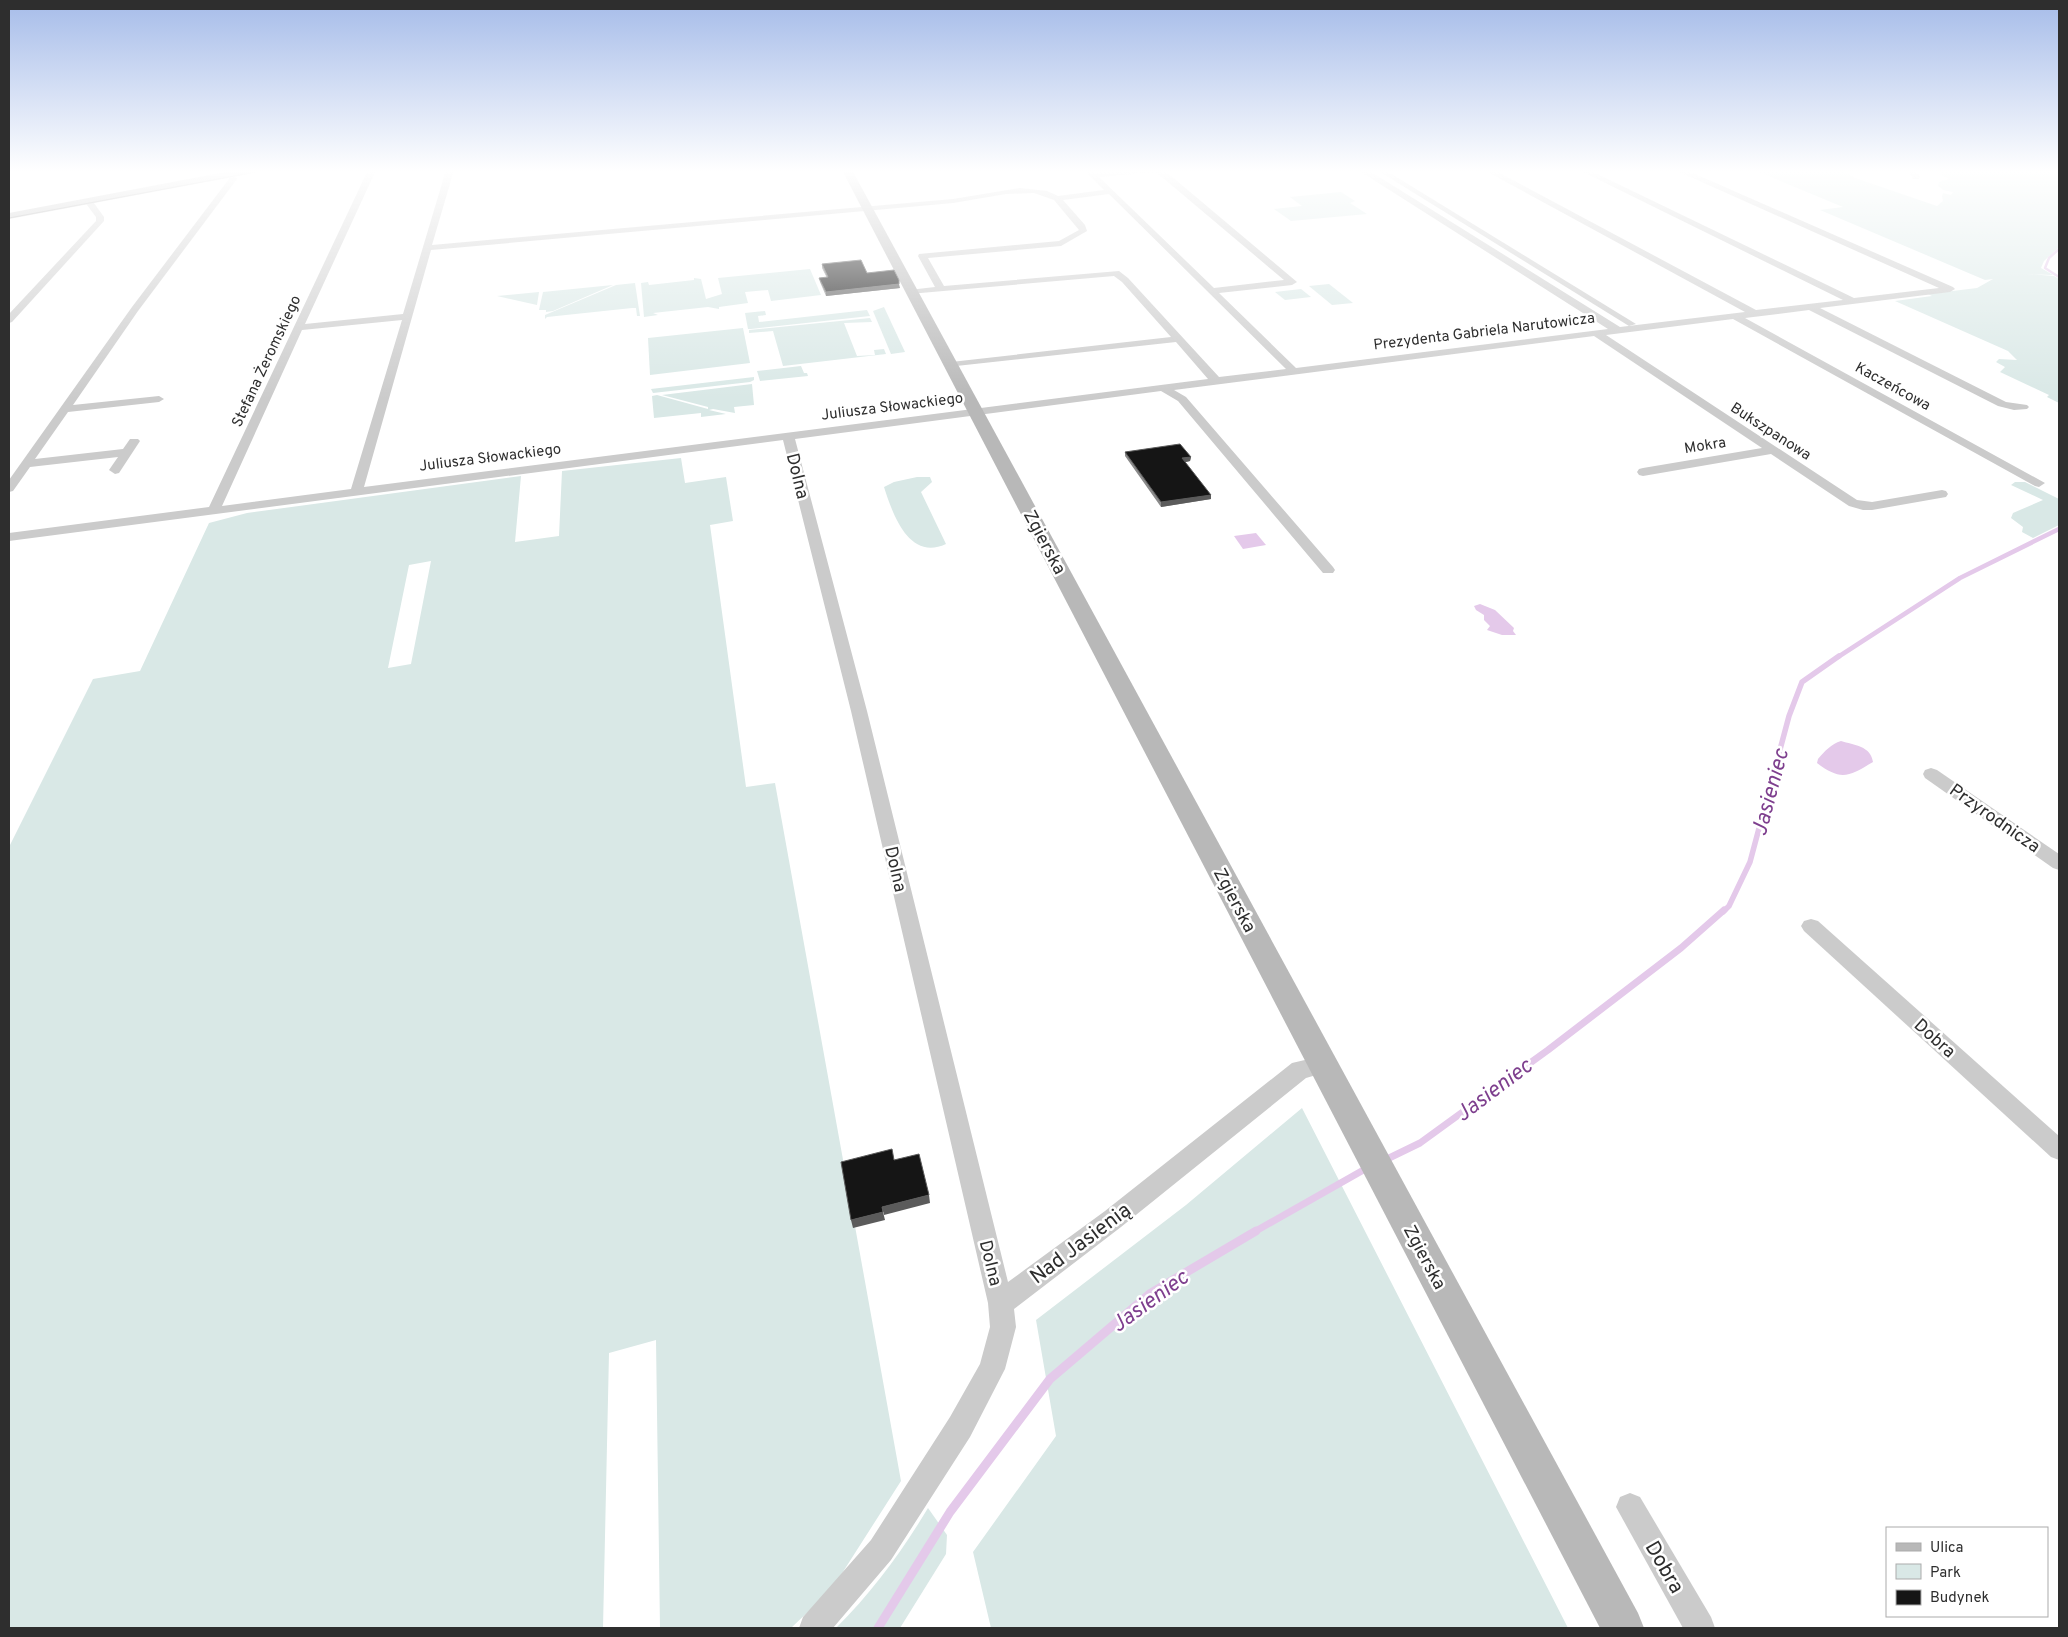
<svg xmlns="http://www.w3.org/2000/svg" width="2068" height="1637" viewBox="0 0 2068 1637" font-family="Overpass,sans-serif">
<rect width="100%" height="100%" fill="#fff"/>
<!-- green -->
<g fill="#d9e8e6" fill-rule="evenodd">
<path d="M1754 170H1841L1855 178 1937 206 1943 201 1942 196 1943 193 1951 195 1953 192 1943 190 1938 186 1939 182 1949 179 1941 175 1938 170H2059V247L2044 261 2041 268 2053 275 2027 274 2054 276 2059 279V403L2047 397 2049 395 2000 372 2005 367 1996 362 1999 359 2017 360 2008 351 1895 301 1932 296 1928 294 1977 288 1993 279 1985 280 1820 210 1843 207Z"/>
<path d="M1341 192 1355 201 1350 203 1367 214 1291 221 1274 209 1302 206 1290 197Z"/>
<path d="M810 269 821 295 771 301 768 290 745 292 748 303 719 307V309L708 307 653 313 658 315 644 317 641 283 648 282 649 285 694 280V278L701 279 706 299 722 294 718 278Z"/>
<path d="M635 283 640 316H637L636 308H632L547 317 545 319V315L616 285Z"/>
<path d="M1329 284 1353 303 1332 305 1309 286Z"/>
<path d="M613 285 553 311 546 312V310H539L543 292Z"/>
<path d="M1301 289 1311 297 1285 300 1275 292Z"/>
<path d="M539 292 537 305 497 296Z"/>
<path d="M884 307 905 352 891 354 873 311Z"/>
<path d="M867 310 870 316 751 329H748L745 313 765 311 766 315 758 316 759 322Z"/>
<path d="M870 318 872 322 844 323 857 356 875 355 874 350 884 349 886 354 783 366 773 331 749 333V330Z"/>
<path d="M743 328 750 363 650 375 648 338Z"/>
<path d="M801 366 804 373H807L808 376 760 381 757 371Z"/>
<path d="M754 377V380L750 382 653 393 651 389Z"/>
<path d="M752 384 754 405 734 407 735 413 713 409 709 410 726 414 701 417V413L654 418 652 396 657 395 708 409V407L662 395Z"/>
<path d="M681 458 685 483 726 477 733 521 710 525 746 787 775 783 901 1481 832 1589 791 1628H660L656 1340 609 1353 603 1628H9V847L93 679 140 671 209 523 247 513 521 476 515 542 559 536 562 471ZM431 561 411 664 388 668 409 565Z"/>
<path d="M917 477H930L932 482 921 492 946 544C909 561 893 515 884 487L894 482Z"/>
<path d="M2015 482H2025L2059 499V525L2033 538 2022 532 2023 527 2011 518 2013 513 2043 500 2011 485Z"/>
<path d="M1302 1108 1568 1628H991L973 1552 1056 1436 1036 1320 1186 1205Z"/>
<path d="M928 1508 947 1535 946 1554 900 1628H836C873 1591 901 1553 928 1508Z"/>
</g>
<!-- water -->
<g fill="#e4c9ea">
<path d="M1256 533 1266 545 1243 549 1234 536Z"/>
<path d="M1480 604 1495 610 1514 628 1513 631 1516 635H1502L1487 630 1490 626 1484 620V615L1476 610 1474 606Z"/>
<path d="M1841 741C1854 745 1871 746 1873 762 1848 777 1841 781 1817 763L1818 759C1825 751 1831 744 1841 741Z"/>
</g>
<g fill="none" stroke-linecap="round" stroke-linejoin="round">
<!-- stream-far4 -->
<path stroke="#e4c9ea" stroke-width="2.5" d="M2059 249 2049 258 2045 268 2059 277"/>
<!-- stream-far3 -->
<path stroke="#e4c9ea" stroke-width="4.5" d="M1838 657 1960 578 2059 529"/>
<!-- stream-far2 -->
<path stroke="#e4c9ea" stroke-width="5.5" d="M1723 912 1729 906 1750 862 1789 716 1802 682 1839 656"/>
<!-- stream-far1 -->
<g stroke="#e4c9ea" stroke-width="7">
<path d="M1385 1160 1420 1143 1548 1050 1681 948 1724 910"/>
<path d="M1254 1232 1367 1168"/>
</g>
<!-- stream -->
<path stroke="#e4c9ea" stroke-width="9" d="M878 1628 950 1512 1050 1379 1151 1293 1256 1231"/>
<!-- pedestrian -->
<path fill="#cbcbcb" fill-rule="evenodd" d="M1377 170H1385L1636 324 1629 326Z"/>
<!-- minor -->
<g fill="#cbcbcb" fill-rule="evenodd">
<path d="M368 170H376L305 324 403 314 446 170H454L432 245 953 199 1020 188 1047 191 1058 196 1104 190 1084 170H1093L1095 173 1164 170 1297 282 1292 285 1219 293 1296 368 1608 329 1358 170H1368L1620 327 1745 312 1484 170H1494L1756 310 1843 300 1579 170H1589L1854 298 1939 288 1675 170H1686L1953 287 1955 289 1950 292 1820 308 2006 402 2027 405 2029 407 2027 409 2014 410 1998 406 1809 310 1745 318 2045 483 2039 487 2035 486 1733 319 1606 335 1857 500 1872 502 1942 490 1946 491 1948 494 1946 497 1872 510H1863L1849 506 1771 454 1643 476 1639 475 1637 472 1639 469 1643 468 1762 448 1594 336 1174 390 1186 397 1333 567 1335 570 1333 573H1323L1178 401 1161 391 795 439 867 711 1008 1282 1105 1211 1292 1063 1322 1056 1330 1059 1333 1065 1330 1071 1306 1078 1121 1227 1014 1309 1016 1327 1005 1369 970 1437 891 1560 833 1628H799L803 1617 871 1540 950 1417 980 1364 990 1327 988 1303 851 711 783 440 9 541V533L209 507ZM1156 172 1284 280 1214 288 1099 177ZM1034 193 1054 200 1079 230 1059 241 919 254 918 256 935 287 909 290V294L1114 276 1122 282 1171 337 951 362 947 363 946 365 947 367 1176 342 1208 379 364 487 431 250 953 203 1006 194ZM1109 194 1286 369 1219 377 1128 278 1119 271 944 286 928 258 1061 246 1087 231 1085 225 1063 200ZM402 320 351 489 222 506 302 330Z"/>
<path d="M1908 170H1916L1920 177 1919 179H1913Z"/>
<path d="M228 173H234L237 179 138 311 73 405 159 396 164 399 159 402 68 412 35 459 123 449 130 439H138L140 441 119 473 115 474 109 470 118 457 30 467 13 491 9 492V480L132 307 229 179Z"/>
<path d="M85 199H91L104 217V221L12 322 9 323V314L96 221V217L84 201Z"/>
<path d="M1931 768 1937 770 2059 854V870L2053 868 1925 778 1923 774 1925 770Z"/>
<path d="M1811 919 1818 921 2059 1136V1160L2051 1157 1804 931 1801 926 1804 921Z"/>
<path d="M1630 1493 1640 1497 1711 1617 1715 1628H1683L1616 1507 1620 1497Z"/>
</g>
<!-- secondary -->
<g fill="#b8b8b8" fill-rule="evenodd">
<path d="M236 170H259L254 173 9 219V213Z"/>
<path d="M842 170H852L1638 1613 1644 1628H1600Z"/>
</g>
<!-- tram -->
<path stroke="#838383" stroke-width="1" d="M9 218 266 170"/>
</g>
<!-- wall -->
<g fill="#8a8a8a">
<path d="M822 264 867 273 900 288 826 296 820 282 819 278H827L822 268Z"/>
<path d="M1125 452 1191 457 1190 461 1185 462 1211 499 1161 507 1125 456Z"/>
</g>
<!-- shaded-wall -->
<g fill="#5b5b5b">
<path d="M899 284 900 288 826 296V292Z"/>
<path d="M1191 457 1190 461 1182 463V458Z"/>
<path d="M1211 495V499L1161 507V502Z"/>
<path d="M929 1195 930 1203 884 1215 882 1207Z"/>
<path d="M883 1212 885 1220 853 1228 851 1220Z"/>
</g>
<!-- building -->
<g fill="#151515" stroke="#5b5b5b">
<path d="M861 260 867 273 894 270 899 280V284L826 292 819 278 828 277 822 264Z"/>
<path d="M1180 444 1191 457 1182 458 1211 495 1161 502 1125 452Z"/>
<path d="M892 1149 894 1160 919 1154 929 1195 882 1207 883 1212 851 1220 841 1162Z"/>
</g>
<!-- sky -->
<linearGradient id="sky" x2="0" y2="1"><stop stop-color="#a6bce9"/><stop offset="0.43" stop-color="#fff"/><stop offset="1" stop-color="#fff" stop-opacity="0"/></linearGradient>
<rect width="2068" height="399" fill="url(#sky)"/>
<g text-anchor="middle" stroke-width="5" stroke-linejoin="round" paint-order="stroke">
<!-- far-street labels -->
<g font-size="15" fill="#2e2e2e" stroke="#fff">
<text transform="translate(1484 331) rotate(-7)" y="5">Prezydenta Gabriela Narutowicza</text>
<text transform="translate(266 361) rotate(-65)" y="5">Stefana Żeromskiego</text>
<text transform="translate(1893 386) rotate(29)" y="5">Kaczeńcowa</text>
<text transform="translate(892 406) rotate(-7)" y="5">Juliusza Słowackiego</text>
<text transform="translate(1771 431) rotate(33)" y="5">Bukszpanowa</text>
<text transform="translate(1705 445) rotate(-9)" y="5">Mokra</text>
<text transform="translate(490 457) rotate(-7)" y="5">Juliusza Słowackiego</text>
</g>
<!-- street labels -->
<g font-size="18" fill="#2e2e2e" stroke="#fff">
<text transform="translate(798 476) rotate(76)" y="6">Dolna</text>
<text transform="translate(1045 542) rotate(62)" y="6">Zgierska</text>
<text transform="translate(1995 818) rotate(35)" y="6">Przyrodnicza</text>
<text transform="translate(896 869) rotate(77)" y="6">Dolna</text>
<text transform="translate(1235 900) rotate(62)" y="6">Zgierska</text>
<text transform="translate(1935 1038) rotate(42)" y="6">Dobra</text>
<text transform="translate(1425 1257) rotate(62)" y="6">Zgierska</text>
<text transform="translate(991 1263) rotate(76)" y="6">Dolna</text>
</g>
<!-- near-street labels -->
<g font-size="21" fill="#2e2e2e" stroke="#fff">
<text transform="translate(1080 1243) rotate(-37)" y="7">Nad Jasienią</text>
<text transform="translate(1665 1567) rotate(60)" y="7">Dobra</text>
</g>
<!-- near-water labels -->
<g font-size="22" font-style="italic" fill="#7e3f8e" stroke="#fff">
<text transform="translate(1769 792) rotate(-75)" y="8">Jasieniec</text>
<text transform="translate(1493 1089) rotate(-37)" y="8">Jasieniec</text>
<text transform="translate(1149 1300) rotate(-36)" y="8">Jasieniec</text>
</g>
</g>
<!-- border -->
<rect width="2068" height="1637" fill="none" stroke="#2e2e2e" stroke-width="20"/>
<!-- legend -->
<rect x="1886" y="1527" width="162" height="90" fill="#ffffff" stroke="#ababab"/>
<rect x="1896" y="1543" width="25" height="8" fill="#b8b8b8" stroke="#ababab"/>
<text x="1930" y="1552" font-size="15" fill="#2e2e2e">Ulica</text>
<rect x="1896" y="1564" width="25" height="15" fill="#d9e8e6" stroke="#ababab"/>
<text x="1930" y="1577" font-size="15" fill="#2e2e2e">Park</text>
<rect x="1896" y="1590" width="25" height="15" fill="#151515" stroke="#ababab"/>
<text x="1930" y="1602" font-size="15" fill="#2e2e2e">Budynek</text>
</svg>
